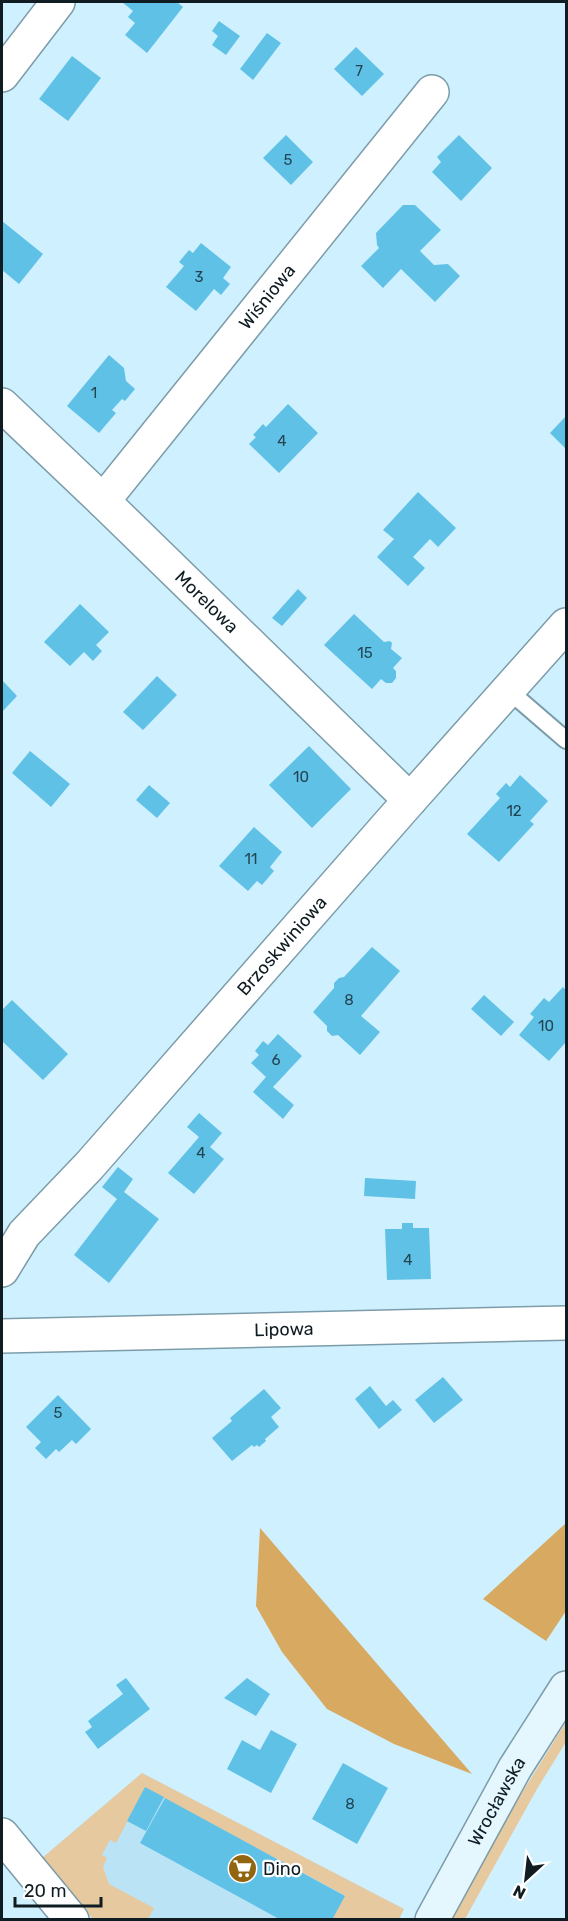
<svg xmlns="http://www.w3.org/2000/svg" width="568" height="1921" viewBox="0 0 568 1921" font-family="Rubik,sans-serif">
<rect width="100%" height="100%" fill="#cff0fe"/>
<!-- built -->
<path fill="#bae3f5" d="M142 1773 404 1909 399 1920 93 1919 41 1859Z"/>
<!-- green -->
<g fill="#e7c99f">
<path d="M566 1722V1742L537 1789 465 1919 452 1920 505 1820Z"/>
<path d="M142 1773 404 1909 399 1919H332L344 1895 145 1788 116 1843 110 1840 102 1855 107 1858 103 1867 109 1884 154 1908 148 1919H93L41 1859Z"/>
</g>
<!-- forest -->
<g fill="#d7a961">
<path d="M566 1523V1611L546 1641 483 1599Z"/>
<path d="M260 1528 472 1774 394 1744 327 1709 282 1652 256 1606Z"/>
</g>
<!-- building -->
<g fill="#60c1e7">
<path d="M122 2H177L183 7 147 53 125 35 135 23 128 17 133 11Z"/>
<path d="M219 21 240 36 226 55 212 45 218 36 212 31Z"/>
<path d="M267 33 281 43 253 80 240 69Z"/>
<path d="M356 47 384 74 362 96 334 69Z"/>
<path d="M72 56 101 78 68 121 39 99Z"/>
<path d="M286 135 313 162 291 185 263 158Z"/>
<path d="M459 135 492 168 461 201 432 172 441 162 437 157Z"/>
<path d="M403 205H415L441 230 420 251 434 265 448 264 460 276 435 302 401 269 383 288 361 266 379 248 377 245 376 233Z"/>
<path d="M2 221 43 254 19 284 2 270Z"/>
<path d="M201 243 231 267 223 278 230 284 221 295 214 289 196 311 166 287 184 266 179 262 189 250 193 253Z"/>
<path d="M109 355 124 368 126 381 135 389 125 401 122 399 112 410 116 413 99 433 67 406Z"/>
<path d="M288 404 318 433 279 473 249 444 256 437 253 435 263 424 266 427Z"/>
<path d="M566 416V449L550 433Z"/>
<path d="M418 492 456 528 438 547 430 539 413 557 425 568 408 586 377 557 394 539 383 530Z"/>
<path d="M298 589 307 598 282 626 272 618Z"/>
<path d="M80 604 109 632 96 645 102 651 93 661 84 652 70 666 44 642Z"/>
<path d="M354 614 384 642 390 641 392 643 391 649 402 658 393 668 396 671V678L392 683H386L381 679 372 689 324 645Z"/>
<path d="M157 676 177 695 143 730 123 712Z"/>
<path d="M2 680 17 696 2 712Z"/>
<path d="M309 746 351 789 312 828 269 785Z"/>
<path d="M30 751 70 784 51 807 12 773Z"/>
<path d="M520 775 548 801 530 821 534 824 499 862 467 834 500 798 496 794 506 783 510 787Z"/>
<path d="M149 785 170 803 157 818 136 800Z"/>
<path d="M254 827 282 852 270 867 274 871 262 885 257 881 248 891 219 866Z"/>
<path d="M372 947 400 971 361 1016 380 1032 360 1055 338 1035 332 1036 327 1031V1026L313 1012 334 988V983L339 978 344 977Z"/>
<path d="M563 987 566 990V1042L549 1061 519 1035 534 1017 530 1014 544 998 549 1002Z"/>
<path d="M484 995 514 1022 501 1036 471 1009Z"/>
<path d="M12 1000 68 1054 43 1080 2 1041V1010Z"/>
<path d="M278 1034 302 1056 273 1087 294 1105 283 1119 253 1092 266 1077 251 1063 259 1055 255 1051 263 1041 268 1045Z"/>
<path d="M199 1113 222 1133 210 1147 224 1159 194 1194 168 1173 199 1137 187 1127Z"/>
<path d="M118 1167 133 1179 124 1192 159 1219 109 1283 74 1255 117 1199 102 1187Z"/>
<path d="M365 1178 416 1181 415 1199 364 1196Z"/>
<path d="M402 1223H413V1228H429L431 1279 387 1280 385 1229H402Z"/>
<path d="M443 1377 463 1400 434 1423 415 1400Z"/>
<path d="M370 1386 386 1406 393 1400 402 1410 379 1429 355 1399Z"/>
<path d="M264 1389 281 1408 271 1417 279 1427 265 1439 266 1441 259 1447 257 1445 254 1447 252 1445 232 1461 212 1438 232 1421 230 1418Z"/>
<path d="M58 1395 91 1429 76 1444 72 1440 59 1452 56 1449 46 1459 35 1448 41 1442 26 1427Z"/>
<path d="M126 1678 150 1709 98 1749 85 1732 92 1727 88 1721 123 1694 116 1685Z"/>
<path d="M247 1678 270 1694 256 1716 224 1698Z"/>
<path d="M271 1730 297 1744 271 1793 227 1769 242 1740 260 1750Z"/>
<path d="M343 1763 388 1788 357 1844 312 1819Z"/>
<path d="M145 1787 164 1797 146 1831 127 1821Z"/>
<path d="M165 1798 345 1896 332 1920H281L140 1843Z"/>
</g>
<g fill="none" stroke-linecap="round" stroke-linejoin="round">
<defs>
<path id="service" d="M508 690 566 740"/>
<g id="minor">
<path d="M2 75 58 2"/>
<path id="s1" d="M2 405 103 501 410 800"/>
<path id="s2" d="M103 501 432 92"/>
<path id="s3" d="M2 1270 24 1234 89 1166 410 800 566 625"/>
<path id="s4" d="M2 1336 566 1323"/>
</g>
<path id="tertiary" d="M2 1835 72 1920"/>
<g id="secondary">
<path id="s5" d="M432 1920 515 1768 566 1688"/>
</g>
</defs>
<!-- service casing -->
<use href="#service" stroke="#7d9ca9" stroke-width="20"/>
<!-- minor casing -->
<use href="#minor" stroke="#7d9ca9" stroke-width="36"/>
<!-- tertiary casing -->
<use href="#tertiary" stroke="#7d9ca9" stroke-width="36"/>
<!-- secondary casing -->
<use href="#secondary" stroke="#7d9ca9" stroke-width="36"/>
<!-- service -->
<use href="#service" stroke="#fff" stroke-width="16"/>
<!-- minor -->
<use href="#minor" stroke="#fff" stroke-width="33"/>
<!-- tertiary -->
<use href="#tertiary" stroke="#fff" stroke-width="33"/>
<!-- secondary -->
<use href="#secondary" stroke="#e4f6fe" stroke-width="33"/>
</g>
<!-- icons -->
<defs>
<symbol id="supermarket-disc" viewBox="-11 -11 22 22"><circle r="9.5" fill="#926611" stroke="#fff"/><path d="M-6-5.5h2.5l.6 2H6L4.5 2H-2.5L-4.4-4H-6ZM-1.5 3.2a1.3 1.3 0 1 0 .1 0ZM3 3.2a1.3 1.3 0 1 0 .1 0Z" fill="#fff"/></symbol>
</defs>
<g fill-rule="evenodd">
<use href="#supermarket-disc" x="226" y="1852" width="33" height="33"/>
</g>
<g text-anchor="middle" stroke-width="4.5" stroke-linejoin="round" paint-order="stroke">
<!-- number labels -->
<g font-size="15" fill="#234552">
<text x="359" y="76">7</text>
<text x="288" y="165">5</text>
<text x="199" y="282">3</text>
<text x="94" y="398">1</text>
<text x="282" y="446">4</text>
<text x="365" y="658">15</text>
<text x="301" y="782">10</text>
<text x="514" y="816">12</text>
<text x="251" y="864">11</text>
<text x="349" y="1005">8</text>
<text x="546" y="1031">10</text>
<text x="276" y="1065">6</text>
<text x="201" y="1158">4</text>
<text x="408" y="1265">4</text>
<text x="58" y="1418">5</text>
<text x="350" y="1809">8</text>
</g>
<!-- street labels -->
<g font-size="18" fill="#0f1c21" stroke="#fff">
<text dy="6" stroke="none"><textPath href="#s2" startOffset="262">Wiśniowa</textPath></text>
<text dy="6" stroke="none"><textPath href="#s1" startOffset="284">Morelowa</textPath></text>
<text dy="6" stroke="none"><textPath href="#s3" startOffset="429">Brzoskwiniowa</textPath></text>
<text dy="6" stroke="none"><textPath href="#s4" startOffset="282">Lipowa</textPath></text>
<text dy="6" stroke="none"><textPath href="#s5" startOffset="135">Wrocławska</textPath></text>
</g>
<!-- poi labels -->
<g font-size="18" fill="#0f1c21" stroke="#fff" text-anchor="start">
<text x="263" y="1875">Dino</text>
</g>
</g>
<!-- border -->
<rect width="568" height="1921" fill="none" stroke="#0f1c21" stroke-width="6"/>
<!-- north arrow -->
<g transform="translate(526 1879) rotate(207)" stroke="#ffffff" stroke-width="4.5" paint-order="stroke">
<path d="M0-4.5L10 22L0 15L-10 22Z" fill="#0f1c21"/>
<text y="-9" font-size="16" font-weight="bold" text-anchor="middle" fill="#0f1c21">N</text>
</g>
<!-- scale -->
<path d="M15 1897v9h86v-9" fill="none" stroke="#0f1c21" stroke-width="3"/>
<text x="24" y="1897" font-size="18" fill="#0f1c21" stroke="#ffffff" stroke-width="4.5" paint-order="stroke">20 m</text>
</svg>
